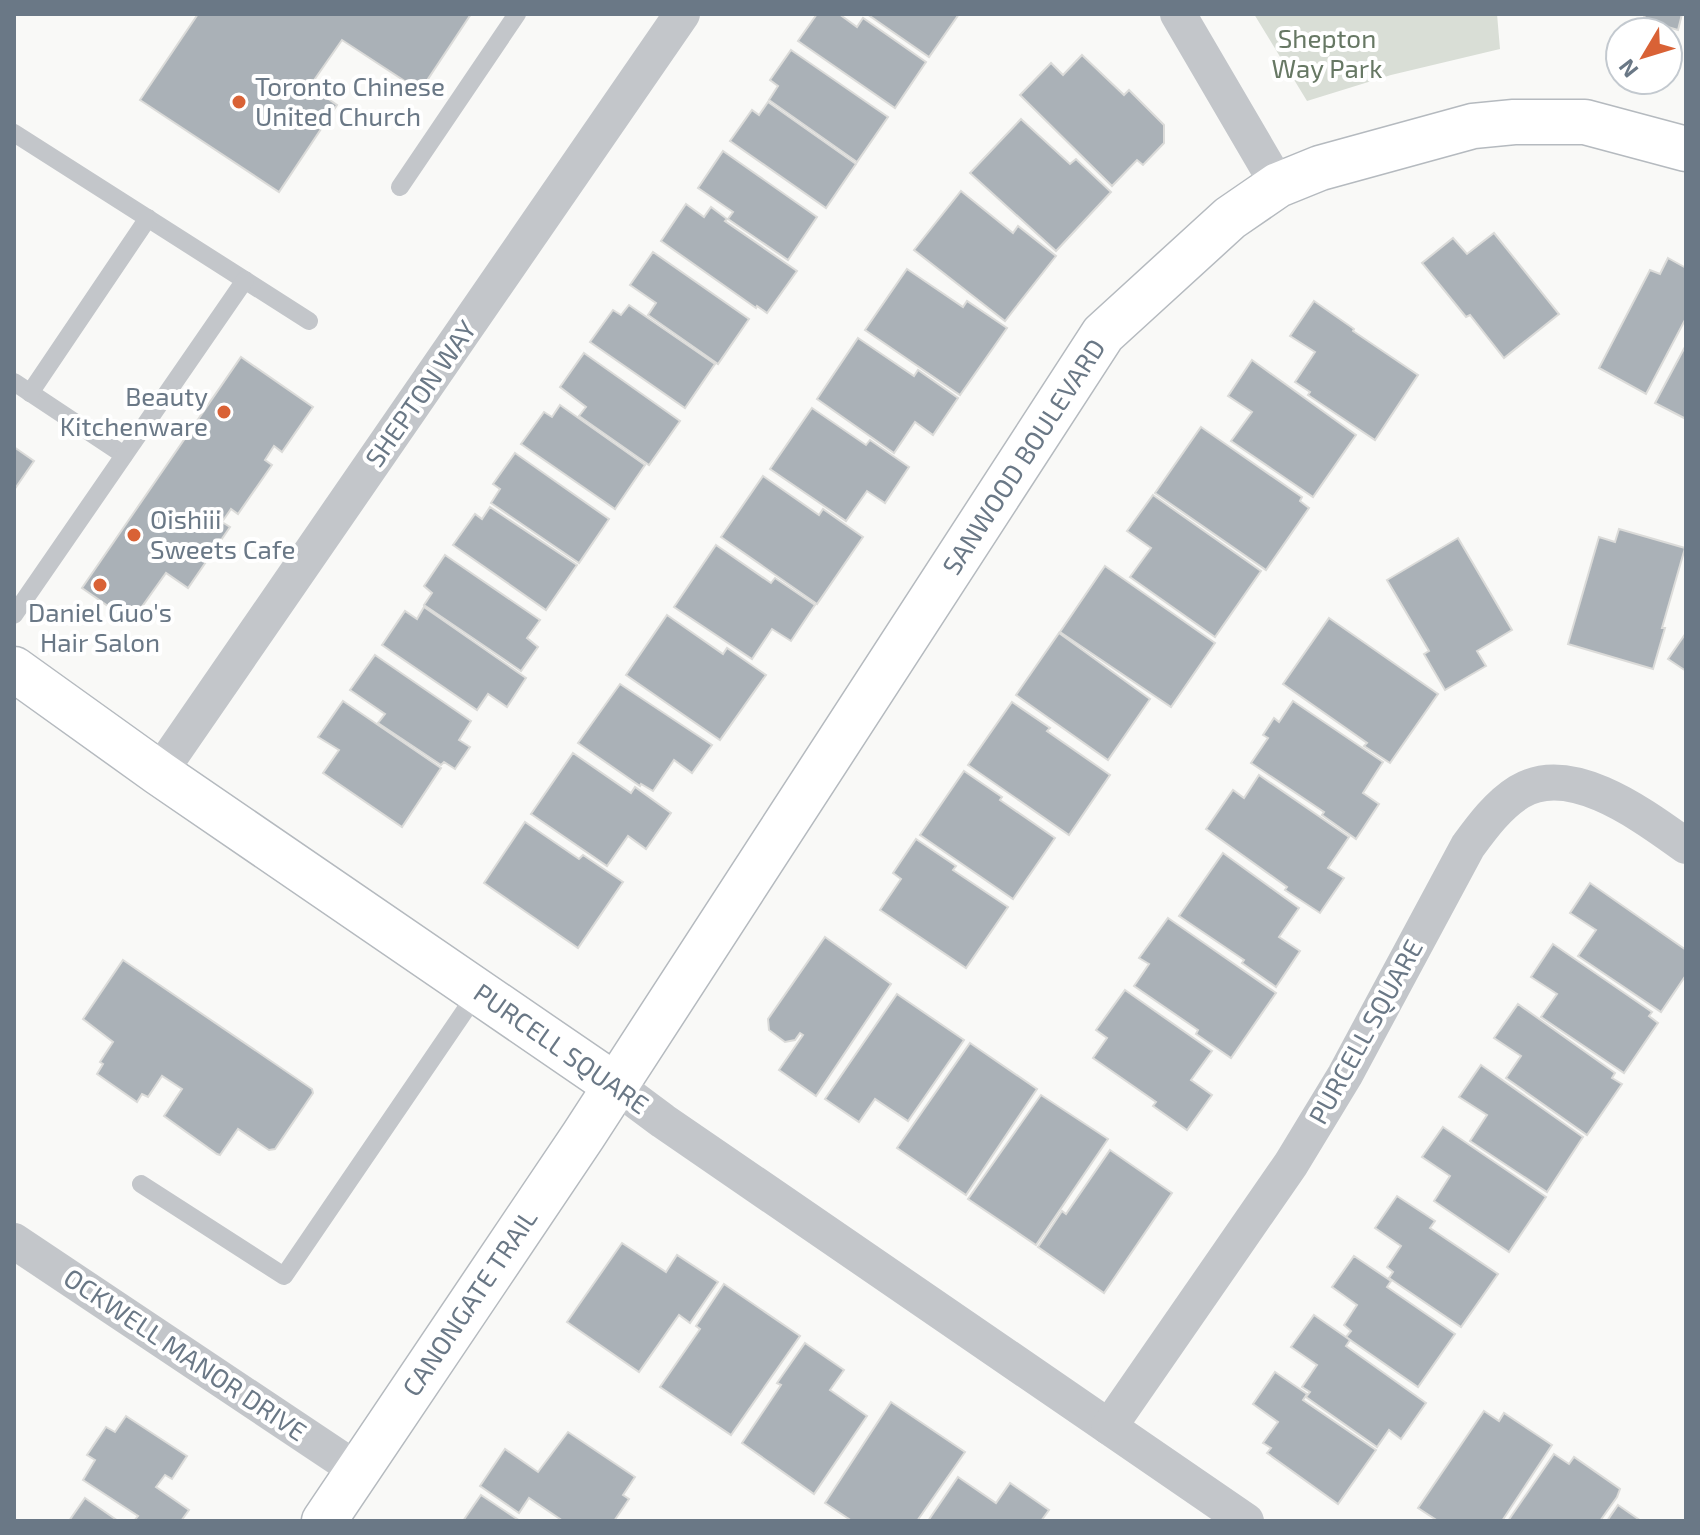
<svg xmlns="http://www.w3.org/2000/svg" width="1700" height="1535" viewBox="0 0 1700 1535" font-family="'Exo 2',sans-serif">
<rect width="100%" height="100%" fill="#f9f9f7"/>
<!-- green -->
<path fill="#d9ded6" d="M1254 14H1497L1500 49 1391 75 1307 101Z"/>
<!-- building -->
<g fill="#aab1b7" stroke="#dbdbd9" stroke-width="2">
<path d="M198 14H471L420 91 342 40 310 86 337 105 279 192 140 100Z"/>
<path d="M817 14H839L857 27 863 18 926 62 895 108 798 41Z"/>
<path d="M867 14H959L929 57Z"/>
<path d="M1643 14H1682L1678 30 1647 21Z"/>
<path d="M791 50 888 117 857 162 769 100 778 86 770 80Z"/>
<path d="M1082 55 1124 95 1129 90 1164 125V143L1143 165 1137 160 1112 186 1020 95 1051 63 1063 75Z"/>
<path d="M768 102 856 164 826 208 730 141 752 110 759 115Z"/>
<path d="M1021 119 1070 164 1076 159 1111 192 1056 251 970 173Z"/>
<path d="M723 151 817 217 788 260 728 219 733 212 698 188Z"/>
<path d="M961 191 1013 233 1018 226 1056 256 1005 321 914 250Z"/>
<path d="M686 204 704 217 711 207 727 219 725 221 797 271 767 313 757 306 756 308 661 241Z"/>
<path d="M1494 233 1559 314 1504 358 1470 315 1466 317 1422 263 1453 238 1467 254Z"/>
<path d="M653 252 749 319 718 364 648 315 656 303 630 285Z"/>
<path d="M1668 258 1686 268V318L1646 394 1599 368 1650 270 1660 274Z"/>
<path d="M907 269 963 307 967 301 1007 328 960 395 865 330Z"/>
<path d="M1314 301 1354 329 1353 331 1418 375 1375 440 1308 395 1310 392 1295 382 1315 352 1290 336Z"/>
<path d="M629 305 715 364 685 408 590 342 613 310 621 315Z"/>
<path d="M858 338 914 376 918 370 958 398 933 435 915 422 894 453 817 399Z"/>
<path d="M1686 345V419L1655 403Z"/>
<path d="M584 353 680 421 649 465 579 416 586 407 560 387Z"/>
<path d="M241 357 313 407 282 452 274 446 265 460 272 465 238 514 231 509 222 522 230 527 188 588 166 573 131 622 82 588Z"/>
<path d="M1252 360 1356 435 1313 497 1231 441 1252 412 1228 396Z"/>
<path d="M560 405 645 465 615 509 521 444 544 412 552 417Z"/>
<path d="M812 408 866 445 870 440 909 467 885 503 867 491 846 521 770 469Z"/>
<path d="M1201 427 1302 497 1300 501 1309 508 1266 570 1155 493Z"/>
<path d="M14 447 34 461 14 490Z"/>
<path d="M515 453 609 519 579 563 491 503 500 489 493 484Z"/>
<path d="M763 476 819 515 823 509 863 537 817 604 721 537Z"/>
<path d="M1153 495 1261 571 1215 637 1130 577 1151 548 1127 531Z"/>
<path d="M490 507 577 565 546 610 453 545 475 514 482 519Z"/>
<path d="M1619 529 1685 548 1662 628H1665L1653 669 1568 644 1599 537 1615 542Z"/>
<path d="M1458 538 1512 630 1477 651 1486 666 1445 690 1424 654 1429 651 1387 580Z"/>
<path d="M716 545 771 583 775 578 815 605 791 641 772 629 752 659 674 607Z"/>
<path d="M445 555 540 620 527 638 538 647 521 671 424 605 432 593 424 586Z"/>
<path d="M1105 566 1215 643 1171 707 1060 632Z"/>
<path d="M424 607 526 678 507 707 488 694 477 710 382 645 405 611 417 619Z"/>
<path d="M667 615 723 654 727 648 766 675 720 740 626 675Z"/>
<path d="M1329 618 1438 694 1390 763 1364 746 1367 743 1283 684Z"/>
<path d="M1059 633 1150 699 1108 760 1016 695Z"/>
<path d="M1686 633V671L1668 659Z"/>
<path d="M375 655 471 721 459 740 470 747 455 769 444 762 441 765 378 723 385 714 350 690Z"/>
<path d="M620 684 712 745 692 773 674 760 653 791 641 784 640 786 578 743Z"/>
<path d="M343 701 441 768 402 827 323 773 339 750 318 737Z"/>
<path d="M1293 701 1383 762 1363 793 1379 804 1356 839 1322 815 1324 812 1251 763 1268 738 1263 735 1274 718 1279 722Z"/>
<path d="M1012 702 1050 728 1047 731 1110 775 1069 835 968 765Z"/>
<path d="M573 753 631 793 635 787 671 813 646 849 628 836 607 866 531 814Z"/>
<path d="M964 771 1002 797 1000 800 1055 838 1013 899 920 835Z"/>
<path d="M1259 775 1349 837 1328 868 1344 878 1320 913 1285 890 1287 887 1206 829 1233 790 1244 798Z"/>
<path d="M525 822 579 859 583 855 623 882 578 948 484 883Z"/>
<path d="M916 839 956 866 953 870 1008 907 966 968 880 910 901 879 893 873Z"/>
<path d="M1223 853 1299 908 1279 937 1300 951 1276 987 1242 963 1244 960 1179 916Z"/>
<path d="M1590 883 1686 950V975L1661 1012 1578 956 1596 930 1570 913Z"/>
<path d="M1168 918 1276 993 1231 1058 1196 1034 1198 1030 1134 986 1149 964 1139 958Z"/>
<path d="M825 937 891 984 816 1096 779 1070 803 1035 800 1033 795 1040 785 1042 769 1030 768 1019Z"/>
<path d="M1553 944 1652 1012 1649 1016 1658 1023 1624 1073 1541 1017 1557 994 1531 977Z"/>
<path d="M123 960 312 1089 313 1093 275 1149 269 1150 238 1129 220 1155 217 1154 164 1116 182 1089 162 1076 148 1097 142 1094 137 1102 97 1074 103 1064 100 1062 113 1042 83 1019Z"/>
<path d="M1125 990 1212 1051 1191 1080 1212 1095 1187 1130 1153 1106 1156 1102 1093 1058 1107 1038 1096 1030Z"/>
<path d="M897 994 964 1040 908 1121 875 1099 859 1122 825 1099Z"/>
<path d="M1518 1004 1615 1073 1612 1078 1622 1084 1587 1135 1506 1078 1521 1056 1494 1038Z"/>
<path d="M970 1043 1037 1089 966 1195 897 1148Z"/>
<path d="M1481 1065 1583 1137 1547 1192 1470 1141 1487 1115 1459 1097Z"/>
<path d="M1041 1095 1108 1139 1036 1245 968 1199Z"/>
<path d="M1443 1127 1546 1197 1509 1252 1434 1201 1450 1176 1422 1157Z"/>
<path d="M1110 1150 1172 1193 1104 1293 1038 1247 1062 1211 1066 1214Z"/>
<path d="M1397 1196 1435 1221 1430 1228 1498 1274 1461 1327 1389 1278 1393 1272 1387 1267 1401 1246 1375 1228Z"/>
<path d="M622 1243 666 1272 677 1255 718 1282 690 1323 679 1315 639 1372 567 1322Z"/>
<path d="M1354 1256 1391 1281 1387 1287 1455 1334 1418 1387 1346 1337 1351 1331 1344 1325 1357 1305 1332 1287Z"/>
<path d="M724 1284 800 1336 731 1435 660 1387 700 1329 696 1326Z"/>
<path d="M1314 1315 1350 1340 1346 1346 1426 1403 1401 1439 1389 1430 1377 1447 1306 1397 1310 1392 1302 1387 1317 1365 1291 1347Z"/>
<path d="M805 1343 844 1370 830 1390 867 1416 814 1494 742 1443 781 1385 777 1383Z"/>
<path d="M1275 1372 1307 1394 1303 1400 1376 1450 1338 1504 1267 1453 1271 1448 1263 1443 1278 1422 1253 1404Z"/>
<path d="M891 1402 965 1452 917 1521H852L825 1503Z"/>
<path d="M1484 1411 1499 1421 1504 1413 1552 1445 1502 1521H1438L1418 1508Z"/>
<path d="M126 1416 187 1456 172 1479 165 1475 156 1487 189 1510 181 1521H134L138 1516 83 1480 95 1460 87 1455 106 1427 115 1432Z"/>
<path d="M568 1432 635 1477 623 1495 629 1499 614 1521H563L529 1498 519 1513 480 1486 505 1449 538 1472Z"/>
<path d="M1554 1454 1569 1464 1574 1457 1620 1489 1617 1497 1600 1521H1508Z"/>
<path d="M958 1477 996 1503 1010 1483 1049 1510 1041 1521H928Z"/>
<path d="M481 1495 520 1521H463Z"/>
<path d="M85 1498 118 1521H69Z"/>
<path d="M1618 1505 1641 1521H1607Z"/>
</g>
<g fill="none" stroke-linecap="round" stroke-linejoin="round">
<defs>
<g id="secondary">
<path d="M14 669 159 773 616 1086"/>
<path d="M324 1521 583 1136 1103 334 1230 218 1278 185 1320 168 1473 126 1514 122H1585L1686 149"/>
</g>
</defs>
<!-- secondary casing -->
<use href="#secondary" stroke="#b5babf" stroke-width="47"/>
<!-- lane -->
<g stroke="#c3c6ca" stroke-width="18">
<path d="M14 133 309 321"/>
<path d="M400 187 517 14"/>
<path d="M14 382 124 455"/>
<path d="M30 393 148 218"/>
<path d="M14 615 245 280"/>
<path d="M141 1184 284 1276 479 990"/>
</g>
<!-- street -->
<g stroke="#c3c6ca" stroke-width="36">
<path d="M1178 14 1278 185"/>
<path d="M159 773 682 14"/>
<path d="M616 1086 663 1121 1109 1427"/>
<path d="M14 1241 357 1470"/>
<path d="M1246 1521 1109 1427 1291 1164 1345 1075 1468 846C1482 827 1498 805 1519 792 1571 760 1645 817 1686 846"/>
</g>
<!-- secondary -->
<use href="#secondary" stroke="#fff" stroke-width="44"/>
</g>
<!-- markers -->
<g fill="#d96236" stroke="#fff" stroke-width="3">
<circle cx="239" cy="102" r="8"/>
<circle cx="224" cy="412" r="8"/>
<circle cx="134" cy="535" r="8"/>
<circle cx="100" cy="585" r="8"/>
</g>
<g text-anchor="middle" stroke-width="8" stroke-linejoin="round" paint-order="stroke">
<!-- park labels -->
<g font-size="26" fill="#677864" stroke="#fff">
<text x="1327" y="48">Shepton<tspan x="1327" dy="30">Way Park</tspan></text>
</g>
<!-- poi labels -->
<g font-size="26" fill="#6a7886" stroke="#fff" text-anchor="start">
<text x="255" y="96">Toronto Chinese<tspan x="255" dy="30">United Church</tspan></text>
<text x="208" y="406" text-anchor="end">Beauty<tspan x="208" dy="30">Kitchenware</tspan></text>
<text x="150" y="529">Oishiii<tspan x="150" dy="30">Sweets Cafe</tspan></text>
<text x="100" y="622" text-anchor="middle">Daniel Guo's<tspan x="100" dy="30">Hair Salon</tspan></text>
</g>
<!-- street labels -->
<g font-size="26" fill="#6a7886" stroke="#fff">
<text transform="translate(421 394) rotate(-55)" y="9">SHEPTON WAY</text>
<text transform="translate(1024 457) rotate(-57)" y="9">SANWOOD BOULEVARD</text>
<text transform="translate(1366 1032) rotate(-61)" y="9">PURCELL SQUARE</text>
<text transform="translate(561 1049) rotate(35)" y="9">PURCELL SQUARE</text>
<text transform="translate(470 1303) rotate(-56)" y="9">CANONGATE TRAIL</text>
<text transform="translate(185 1355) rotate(34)" y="9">OCKWELL MANOR DRIVE</text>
</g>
</g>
<!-- border -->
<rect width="1700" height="1535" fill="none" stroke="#6a7886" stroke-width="32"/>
<!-- north arrow -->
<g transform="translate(1644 56) rotate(232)"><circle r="38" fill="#ffffff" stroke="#c3c9cf" stroke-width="2"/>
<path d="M0-6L14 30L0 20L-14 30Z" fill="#d96236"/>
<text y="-12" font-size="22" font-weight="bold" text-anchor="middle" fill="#6a7886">N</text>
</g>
</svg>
